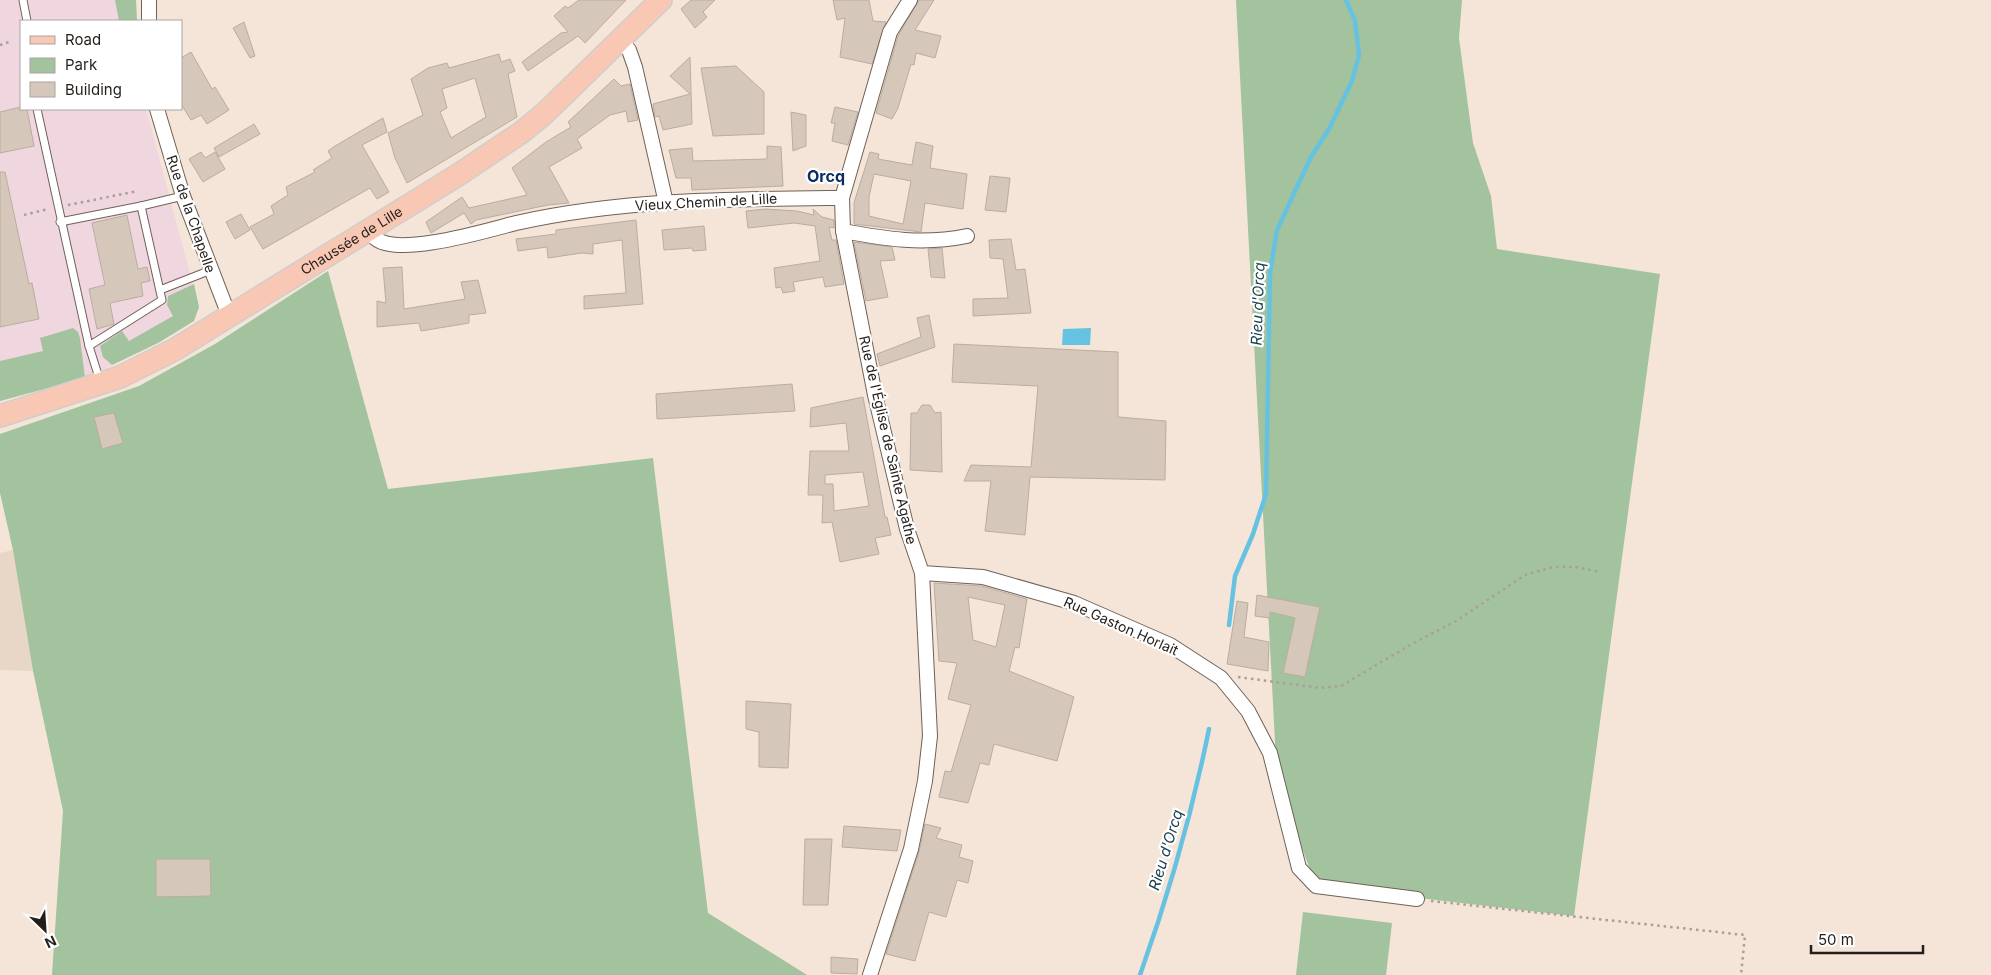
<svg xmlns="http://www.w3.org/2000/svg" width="1991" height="975" viewBox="0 0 1991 975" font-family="Inter,sans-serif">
<rect width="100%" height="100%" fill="#f4e5d8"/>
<!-- commercial -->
<path fill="#e8d7c6" d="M13 550 33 671 0 670V553Z"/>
<!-- industrial -->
<path fill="#f0d6df" d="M0 0H136L137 21H21V109H146L199 307 194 321 158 343 85 378 0 401Z"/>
<!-- green -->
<g fill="#a2c39d">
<path d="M115 0H136L137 21H119Z"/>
<path d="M1236 0H1462L1459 38 1473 143 1491 196 1497 249 1660 274 1574 916 1316 886 1277 780Z"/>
<path d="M328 271 388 489 653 458 708 913 807 975H52L63 811 33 671 13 550 0 493V434L139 386 215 344Z"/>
<path d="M194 284 199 307 194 321 158 343 112 365 103 357 100 346 122 331 129 341 173 316 167 305 168 296Z"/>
<path d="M73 328 78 332 80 338 85 378 0 401V361L43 351 40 338Z"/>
<path d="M1303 912 1392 923 1386 975H1296Z"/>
</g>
<!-- water -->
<path fill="#67c2e1" d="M1091 328 1090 345H1062L1063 329Z"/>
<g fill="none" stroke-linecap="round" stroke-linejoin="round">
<!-- stream -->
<g stroke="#67c2e1" stroke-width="4.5">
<path d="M1229 625 1235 576 1253 534 1266 494 1270 273 1277 230 1311 157 1329 129 1352 81 1359 55 1355 21 1346 0"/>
<path d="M1140 975C1169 894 1192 813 1209 729"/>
</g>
</g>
<!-- building -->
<g fill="#d6c7bb" stroke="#bbaca0" fill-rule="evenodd">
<path d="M579 0H626L585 43 578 36 528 71 522 62 561 33 568 32 554 16 565 6 568 8Z"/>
<path d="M691 0H715L703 12 707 17 695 28 681 9Z"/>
<path d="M833 0H869L873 21 886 22 872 64 840 57 845 18 837 20Z"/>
<path d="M919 0H934L915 30 941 36 935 58 916 53 914 65 911 64 898 108 892 119 876 113 898 36Z"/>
<path d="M244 22 255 56 250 58 233 28Z"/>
<path d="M191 52 212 89 215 87 229 110 207 124 201 115 191 120 181 104V58Z"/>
<path d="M499 54 501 62 510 59 515 71 508 74 517 117 407 183 395 158 388 133 423 115 411 79 428 68 447 63 449 68ZM475 78 486 117 451 138 440 112 447 108 442 89Z"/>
<path d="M690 57 692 124 663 130 659 116 655 117 653 104 690 94 670 76Z"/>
<path d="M736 66 764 92V134L713 136 701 68Z"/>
<path d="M614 79 621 86 630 84 638 120 628 122 626 111 610 115 577 139 582 148 549 167 569 203 548 205 476 220 471 224 464 213 431 233 426 222 462 197 469 208 527 195 512 168 546 142 571 127 568 122Z"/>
<path d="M21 107 27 109 34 146 0 153V112Z"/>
<path d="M835 107 858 112 848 145 832 141 835 123H831Z"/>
<path d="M791 112 806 115V146L793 151Z"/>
<path d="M383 118 387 132 362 145 389 192 377 199 370 188 263 249 250 227 274 214 271 206 288 195 286 187 315 172 313 170 332 158 328 151 335 146Z"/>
<path d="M254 124 260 134 219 157 214 148Z"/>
<path d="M916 142 933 146 930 168 967 174 963 209 925 203 921 232 854 224V203L870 152 879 154 878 159 912 165ZM874 174 911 181 903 224 869 216V197Z"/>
<path d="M767 146 781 147 783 186 692 190 691 178H676L669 150 692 148 693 161 767 159Z"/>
<path d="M201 152 205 158 215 152 225 169 203 182 189 159Z"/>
<path d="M0 172H5L29 284 32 283 39 319 0 327Z"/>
<path d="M990 176 1010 178 1006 212 985 210Z"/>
<path d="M765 209 797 211 814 215 813 209 822 217 834 220V228L829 227 830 232 832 240H836L844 284 825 287 823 277 793 282 795 291 783 293 781 287 776 288 774 268 820 261 815 226 794 223 748 228 746 211Z"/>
<path d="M241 214 250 230 235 239 226 222Z"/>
<path d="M127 215 138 269 147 267 150 281 141 283 143 296 110 303 114 324 97 329 89 289 105 285 92 223Z"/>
<path d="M636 220 643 304 584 309V296L626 293 622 240 593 244V254L582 253 548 258 547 247 518 251 516 239 556 234V230Z"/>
<path d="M704 226 706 250 693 251 692 248 664 250 662 230Z"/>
<path d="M1011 239 1016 270 1025 269 1031 313 973 316V299L1008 298 1003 259 990 258 989 240Z"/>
<path d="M854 242 892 247 895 260 880 261 888 297 866 301Z"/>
<path d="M942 248 945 278 931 277 928 249Z"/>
<path d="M402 267 404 309 465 299 461 282 478 280 486 313 469 315V323L421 331 419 323 377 327V301L386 303 383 268Z"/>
<path d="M929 315 935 347 880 366 877 354 921 337 917 318Z"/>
<path d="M954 344 1118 352V417L1166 421 1165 480 1030 477 1025 535 985 531 991 481H964L971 465 1031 467 1038 386 952 382Z"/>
<path d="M792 384 795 411 657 419 656 394Z"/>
<path d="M863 397 885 517H887L891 535 875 538 879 554 840 562 832 522 822 523 823 495H808L810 451H849L846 423 810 427 811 408ZM863 472 869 506 834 511 833 484H825V475Z"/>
<path d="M922 405H930L935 413 941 412 942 472 910 470 911 413H917Z"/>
<path d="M114 413 123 443 102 449 94 417Z"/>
<path d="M934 583 982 586 1027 599 1019 648 1015 647 1009 671 1074 697 1057 761 994 744 989 765 980 763 968 803 939 797 945 771 951 772 971 705 948 699 957 663 939 661ZM968 597 1005 605 996 647 973 640Z"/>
<path d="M1257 595 1320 607 1305 677 1283 673 1295 618 1270 612V618L1255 616Z"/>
<path d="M1237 601 1248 603 1244 637 1269 642 1268 671 1227 664Z"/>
<path d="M746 701 791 704 788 768 759 767V732L746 729Z"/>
<path d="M925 824 941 828 936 838 962 845 959 857 973 861 968 883 957 880 946 917 929 912 915 961 886 954 919 852Z"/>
<path d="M844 826 901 830 897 851 842 847Z"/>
<path d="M805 839H832L828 905H803Z"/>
<path d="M156 859H210L211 896 156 897Z"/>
<path d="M831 957 858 959 857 974 831 973Z"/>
</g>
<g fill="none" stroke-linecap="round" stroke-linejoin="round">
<defs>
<g id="service">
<path d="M23 0 27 21"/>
<path d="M37 109 89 346"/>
<path d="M141 206 183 196"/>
<path d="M60 222 141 206 162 300 89 346 100 381"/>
<path d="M160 290 211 270"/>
</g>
<g id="minor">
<path d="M149 21V0"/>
<path d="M621 41 629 50 635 67 666 203"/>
<path d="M157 109 183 196 230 318"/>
<path d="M368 229C371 232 373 236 375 238 397 258 488 230 516 223 623 199 733 199 842 198"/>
<path d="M843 231C886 239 923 245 967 236"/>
<path d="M922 573 983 577 1074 603 1170 645 1221 678 1248 711 1270 753 1299 868 1316 886 1417 899"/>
<path d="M870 975 911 849 925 781 930 736 922 573 907 529 875 395 843 231 842 198 890 32 910 0"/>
</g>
<g id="primary">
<path id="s1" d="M0 416 120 377 174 350 458 175 522 132 545 113 661 0"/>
</g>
</defs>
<!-- service casing -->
<use href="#service" stroke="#6f6257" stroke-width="9"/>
<!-- minor casing -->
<use href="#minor" stroke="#6f6257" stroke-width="16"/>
<!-- primary casing -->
<use href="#primary" stroke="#cfcecd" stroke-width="24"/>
<!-- path -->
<g stroke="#ab9f95" stroke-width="2.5" stroke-dasharray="2.5 4" stroke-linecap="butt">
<path d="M0 45 9 42"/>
<path d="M68 205 138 191"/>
<path d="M24 215 48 209"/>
<path d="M1238 677 1320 688 1341 686 1410 645 1456 621 1525 575 1553 567H1576L1600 572"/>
<path d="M1431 901 1745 935 1741 975"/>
</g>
<!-- service -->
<use href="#service" stroke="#fff" stroke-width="7"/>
<!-- minor -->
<use href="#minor" stroke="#fff" stroke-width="14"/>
<!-- primary -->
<use href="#primary" stroke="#f9c8b5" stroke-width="21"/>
</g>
<g text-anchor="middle" stroke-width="4.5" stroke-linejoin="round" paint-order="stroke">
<!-- street labels -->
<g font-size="14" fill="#241e1a" stroke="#fff">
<text transform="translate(706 202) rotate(-3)" y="5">Vieux Chemin de Lille</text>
<text transform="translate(191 214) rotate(71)" y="5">Rue de la Chapelle</text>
<text dy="5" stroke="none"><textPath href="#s1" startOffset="395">Chaussée de Lille</textPath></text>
<text transform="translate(888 440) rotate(77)" y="5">Rue de l'Église de Sainte Agathe</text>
<text transform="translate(1121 626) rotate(24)" y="5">Rue Gaston Horlait</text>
</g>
<!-- water labels -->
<g font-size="15" font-style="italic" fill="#18414f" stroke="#fff">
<text transform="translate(1258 304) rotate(-88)" y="5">Rieu d'Orcq</text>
<text transform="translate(1166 850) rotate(-73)" y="5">Rieu d'Orcq</text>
</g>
<!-- quarter labels -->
<g font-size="16" font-weight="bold" fill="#0a2d61" stroke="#fff">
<text x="826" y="182">Orcq</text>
</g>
</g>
<!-- legend -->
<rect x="20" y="20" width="162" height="90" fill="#ffffff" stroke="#a7a5a3"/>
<rect x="30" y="36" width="25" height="8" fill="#f9c8b5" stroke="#a7a5a3"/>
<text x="65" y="45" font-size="15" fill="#241e1a">Road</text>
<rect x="30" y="58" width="25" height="15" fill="#a2c39d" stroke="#a7a5a3"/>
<text x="65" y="70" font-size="15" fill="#241e1a">Park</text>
<rect x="30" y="82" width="25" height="15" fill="#d6c7bb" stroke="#a7a5a3"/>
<text x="65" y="95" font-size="15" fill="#241e1a">Building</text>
<!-- north arrow -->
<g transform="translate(45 930) rotate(155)" stroke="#ffffff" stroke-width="4" paint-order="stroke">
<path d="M0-4L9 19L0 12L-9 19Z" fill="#241e1a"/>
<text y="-8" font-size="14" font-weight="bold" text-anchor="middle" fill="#241e1a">N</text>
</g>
<!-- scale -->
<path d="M1811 945v8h112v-8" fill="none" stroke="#241e1a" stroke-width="2.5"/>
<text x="1818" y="945" font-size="15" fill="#241e1a" stroke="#ffffff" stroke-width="4" paint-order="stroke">50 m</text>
</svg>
